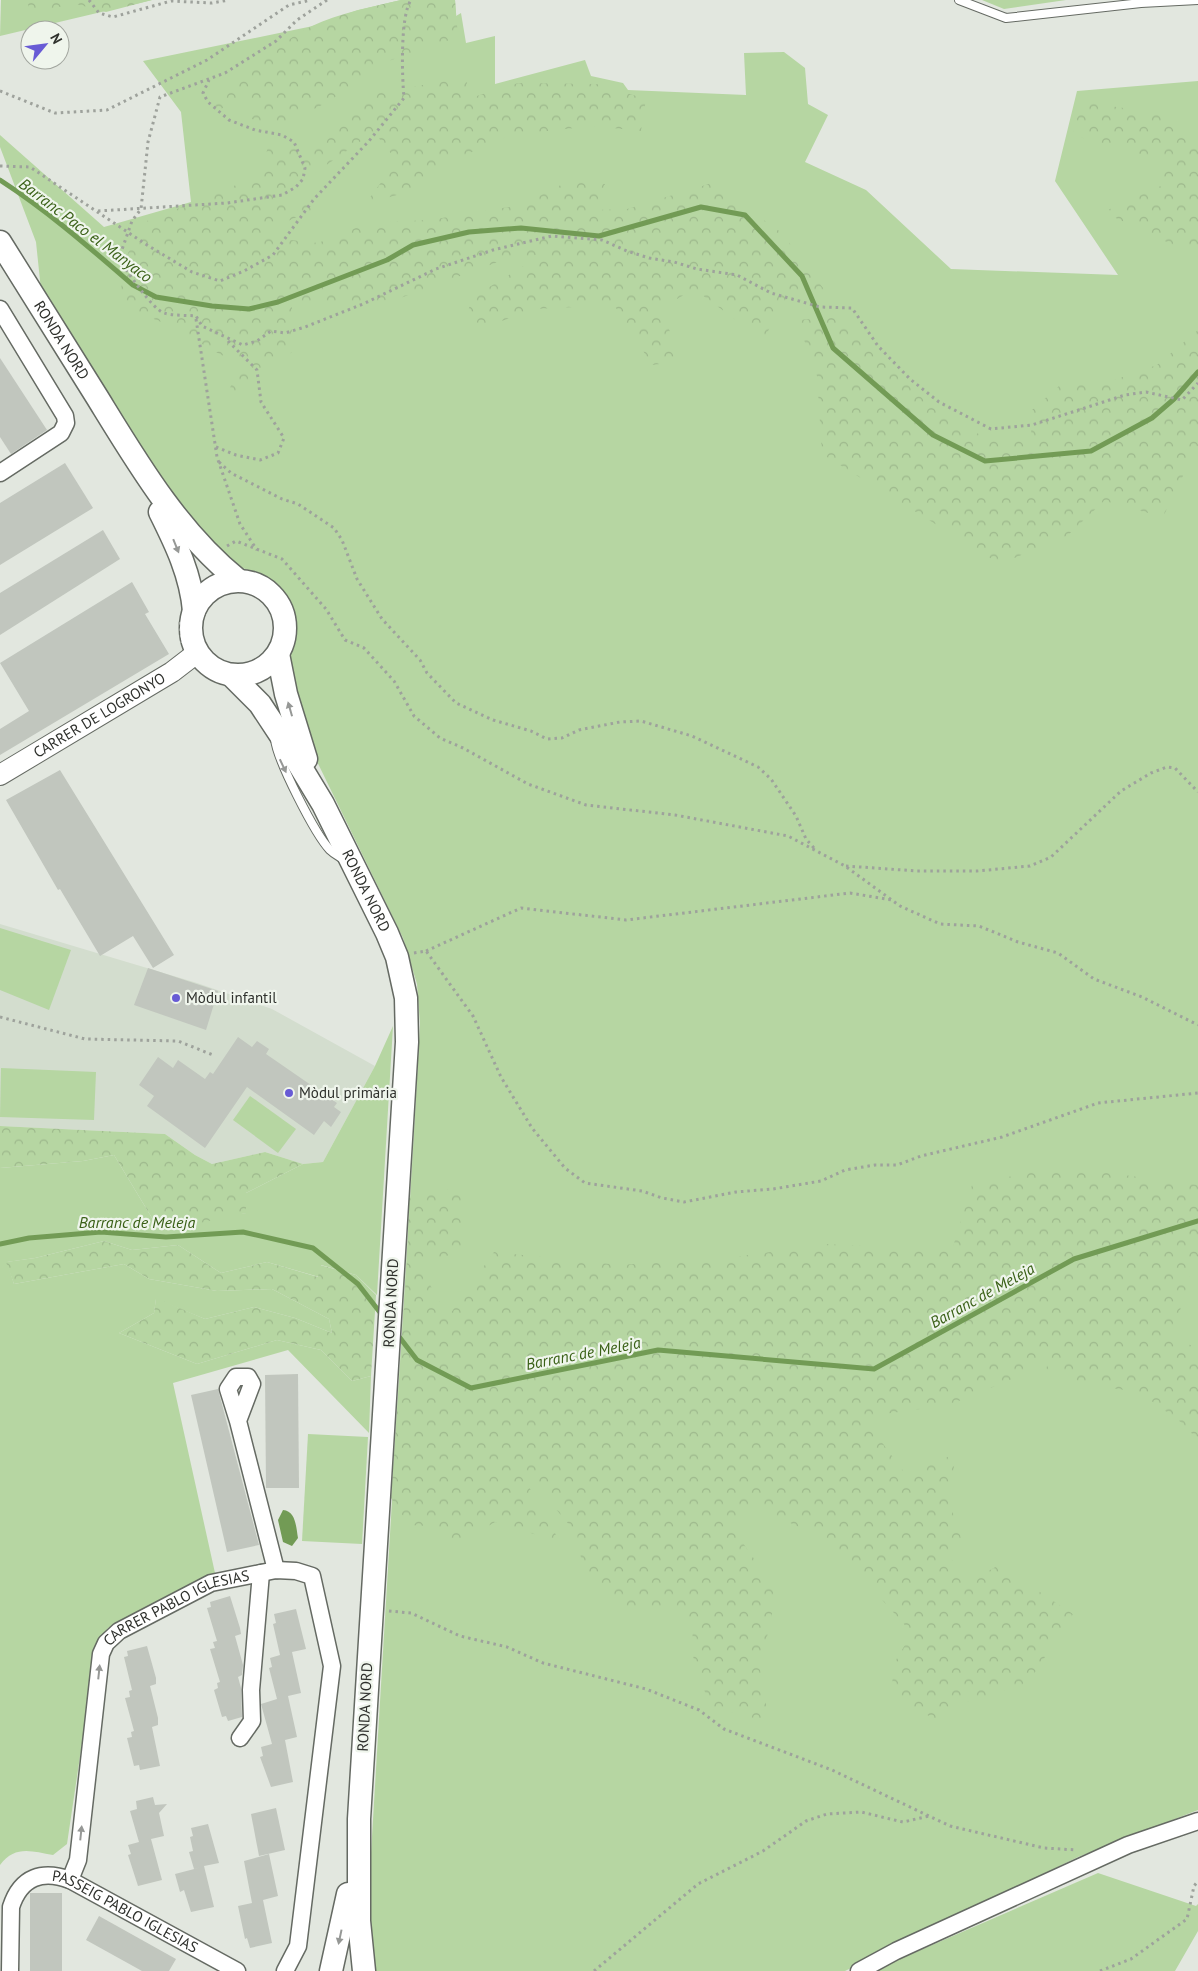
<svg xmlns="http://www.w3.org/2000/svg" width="1198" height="1971" viewBox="0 0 1198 1971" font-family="'PT Sans',sans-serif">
<defs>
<pattern id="forest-crowns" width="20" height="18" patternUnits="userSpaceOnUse" patternTransform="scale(1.25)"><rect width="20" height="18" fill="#b6d6a2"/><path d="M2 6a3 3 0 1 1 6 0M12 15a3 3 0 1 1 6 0" fill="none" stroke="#9db88c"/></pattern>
</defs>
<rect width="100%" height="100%" fill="#e2e7df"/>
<!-- built -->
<path fill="#d3ddce" d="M0 924 197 983 272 1009 375 1066 323 1162 303 1164 265 1152 212 1164 195 1155 165 1134 0 1126Z"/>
<!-- grass -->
<g fill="#b6d6a2">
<path d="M1 0H152L0 36Z"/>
<path d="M401 0H455L456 16 461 13 466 43 495 36V84L585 60 591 76 623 83 628 90 746 95 744 53 784 52 805 68 808 104 828 115 805 162 866 190 951 269 1118 275 1055 181 1077 91 1198 81V1810L1078 1857 845 1971H374L366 1937 415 1115 420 1024 417 984 403 938 307 741 288 661 294 644 296 622 288 600 274 584 251 571 231 564 178 505 41 290 36 242 0 147V135L104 227 191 202 181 112 143 61 313 26 358 10Z"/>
<path d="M982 0H1066L1004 9Z"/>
<path d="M0 928 71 950 49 1010 0 990Z"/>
<path d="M393 1026 377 1295 356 1275 321 1265 319 1277 267 1262 221 1273 178 1245 132 1250 104 1241 35 1258 7 1262 14 1284 124 1264 149 1279 217 1291 272 1289 329 1319 332 1333 295 1318 254 1307 205 1319 156 1299 154 1313 119 1333 197 1364 277 1340 321 1350 352 1381 371 1376 369 1433 288 1350 173 1383 215 1573 108 1628 97 1642 67 1844 53 1855C31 1851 15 1845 0 1865V1168L83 1161 114 1155 155 1223 246 1213V1193L303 1164 323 1162 375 1066Z"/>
<path d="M1 1068 96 1072 94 1120 0 1117Z"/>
<path d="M250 1096 296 1129 278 1153 233 1120Z"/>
<path d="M308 1434 368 1437 362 1544 302 1541Z"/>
<path d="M1098 1873 1196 1906 1198 1904V1931L1175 1971H872Z"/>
</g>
<!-- forest -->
<g fill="url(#forest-crowns)">
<path d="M27 0H152L106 12 76 4 30 12Z"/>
<path d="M401 0H455L458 37 380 64 331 100 283 126 238 116 257 104 244 92 216 113 208 100C244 77 274 45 312 26 339 13 372 7 401 0Z"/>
<path d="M468 77 464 100 518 83 597 84 646 99 641 131 593 126 511 135 451 161 404 193 365 204 397 161 374 132 312 175 282 199 321 206 255 236 318 243 368 223 430 220 521 205 575 178 605 184 595 210 627 209 712 183 782 233 829 296 791 290 763 340 694 289 660 309 683 361 652 365 614 305 535 309 488 326 465 319 473 297 543 254 506 259 395 300 292 305V352L227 398 239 359 221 355 173 327 118 304 128 253 147 221 261 175 268 146 311 144 367 95Z"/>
<path d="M1082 102 1165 114 1198 148V251H1186L1103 212 1163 185 1165 161 1072 135Z"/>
<path d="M846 317 868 347 948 419 991 440 1031 436 1032 410 1060 385 1111 381 1157 365 1198 330V445L1163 517 1104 501 1067 536 1000 564 822 454 817 376 797 320Z"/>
<path d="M0 1126 165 1134 195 1155 212 1164 265 1152 303 1164 246 1193V1213L186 1226 155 1223 114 1155 83 1161 0 1168Z"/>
<path d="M1057 1166 1198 1185V1270L1190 1274 1173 1336 1198 1349V1440L1182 1423 1139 1392 1089 1385 1046 1369 1055 1343 1017 1377 949 1405 863 1417 907 1476 956 1453 949 1501 962 1541 948 1555 969 1582 999 1565 1073 1614 1028 1683 966 1702 934 1719 892 1694 893 1665 912 1633 830 1542 759 1508 728 1522 777 1591 760 1669 769 1722 714 1708 694 1672 692 1621 658 1606 615 1607 583 1570 577 1534 538 1488 524 1478 560 1542 495 1522 460 1543 429 1526 409 1525 391 1498 408 1247 409 1198 464 1186V1250L419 1265 448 1317 494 1252 620 1265 728 1258 826 1244 952 1250 972 1185Z"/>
<path d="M104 1241 132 1250 178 1245 221 1273 267 1262 318 1277 320 1265 356 1275 376 1295 371 1376 352 1381 321 1350 277 1340 197 1364 119 1333 154 1313 156 1298 205 1319 254 1307 295 1318 332 1333 329 1319 272 1289 217 1291 149 1279 124 1264 14 1284 6 1262 35 1258Z"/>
</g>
<!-- water -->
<path fill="#729b55" d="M283 1510C296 1511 296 1527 298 1538L292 1546 283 1542 278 1520Z"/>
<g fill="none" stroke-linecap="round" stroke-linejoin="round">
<!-- stream -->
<g stroke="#729b55" stroke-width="5">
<path d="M0 180C48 211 90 248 133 285L156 297 212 306 249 309 278 302 387 260 413 245 469 232 521 228 599 236 701 207 745 215 802 276 833 348 933 435 985 461 1091 451 1152 418 1174 399 1198 372"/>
<path d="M0 1244 29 1238 101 1232 166 1237 243 1232 313 1248 358 1284 382 1315"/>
<path d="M397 1334 417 1360 471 1388 658 1350 874 1369 1074 1259 1198 1221"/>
</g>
</g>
<!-- building -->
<g fill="#c1c6be">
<path d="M0 358 47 430 11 454 0 437Z"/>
<path d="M65 463 93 508 0 565V503Z"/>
<path d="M103 530 120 559 0 635V593Z"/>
<path d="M132 582 149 612 145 614 169 654 0 755V729L29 711 0 663Z"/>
<path d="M60 770 174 955 153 968 133 936 100 956 60 889 58 890 6 800Z"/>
<path d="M148 968 218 991 206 1030 134 1005Z"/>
<path d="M238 1037 252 1047 257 1041 269 1049 266 1054 337 1103 334 1107 341 1112 331 1127 324 1121 314 1135 247 1087 205 1148 147 1106 154 1096 139 1085 158 1057 173 1068 178 1060 205 1079 210 1072 213 1074Z"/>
<path d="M298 1374 299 1488H266L265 1375Z"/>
<path d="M218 1389 259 1545 227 1552 191 1395Z"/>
<path d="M230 1596 240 1628 241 1634 235 1636 243 1665 242 1675 238 1677 241 1688 242 1717 228 1721 226 1716 222 1717 214 1690 218 1688 217 1683 220 1682 210 1649 215 1648 213 1642 217 1641 207 1608 211 1607 210 1602Z"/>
<path d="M296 1609 306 1649 292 1652 301 1693 288 1696 297 1737 285 1740 293 1782 271 1787 260 1757 263 1756 261 1747 272 1744 261 1704 277 1699 269 1668 272 1667 270 1658 280 1655 273 1624 276 1623 274 1614Z"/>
<path d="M147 1646 156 1678V1684L150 1686 158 1718V1725L152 1727 160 1766 140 1770 139 1765 134 1766 127 1738 132 1737 131 1732 134 1731 125 1698 130 1697 129 1691 132 1690 124 1657 128 1656 127 1651Z"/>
<path d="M153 1797 155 1805 167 1804 159 1813 164 1836 151 1839 162 1880 138 1886 128 1855 131 1854 128 1845 139 1842 130 1811 137 1809 136 1801Z"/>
<path d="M276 1808 285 1850 259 1856 251 1814Z"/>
<path d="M208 1824 219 1863 204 1866 214 1907 191 1912 184 1890 180 1892 175 1874 202 1867 194 1869 189 1852 193 1851 190 1837 193 1836 191 1828Z"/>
<path d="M269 1854 278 1896 263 1900 272 1943 250 1948 247 1938 245 1939 238 1906 252 1903 244 1861Z"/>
<rect x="30" y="1893" width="32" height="78"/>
<path d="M99 1916 176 1959 169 1971H142L86 1940Z"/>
</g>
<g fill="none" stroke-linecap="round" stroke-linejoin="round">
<defs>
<g id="service">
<path d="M959 0 1006 18 1141 3 1198 0"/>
<path d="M275 739C277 760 315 834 330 850 334 854 339 856 343 859"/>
</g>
<g id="minor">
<path d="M0 309 65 416 66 423 61 433 0 473"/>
<path d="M238 1421 228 1389 236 1377H248L252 1384 238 1421 276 1570"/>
<path d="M240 1738 252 1721 251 1690 261 1573"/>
<path id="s1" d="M70 1880 78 1860 101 1654 106 1643 119 1631 211 1583 276 1570 296 1571 312 1576 332 1666 298 1946 285 1971"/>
<path id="s2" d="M10 1971 11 1907C21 1876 43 1870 70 1880L237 1971"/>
<path d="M859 1971 896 1951 1128 1845 1198 1821"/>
</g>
<g id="tertiary">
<path id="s3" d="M0 775 172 672 198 652"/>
</g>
<g id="secondary">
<path id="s4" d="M0 242C32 293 64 345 97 397 137 462 178 532 238 580"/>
<path d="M160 512C176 544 191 575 194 611"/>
<circle cx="238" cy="628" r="47"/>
<path d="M278 654 286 694 306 759"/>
<path id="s5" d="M231 675 260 704 291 751 323 804 387 933 397 957 406 998 407 1042 359 1819V1921L364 1971"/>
<path d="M331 1971 348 1894"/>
</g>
</defs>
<!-- service casing -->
<use href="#service" stroke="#656a63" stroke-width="10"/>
<!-- minor casing -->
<use href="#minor" stroke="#656a63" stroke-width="19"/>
<!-- tertiary casing -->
<use href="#tertiary" stroke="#656a63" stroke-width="22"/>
<!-- secondary casing -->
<use href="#secondary" stroke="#656a63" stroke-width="25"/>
<!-- path -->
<g stroke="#9ea29c" stroke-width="3" stroke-dasharray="2.5 4" stroke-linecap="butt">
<path d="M89 0 99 13 113 17 171 1 212 3 229 0"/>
<path d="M327 0 297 20 276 41 225 73 160 97 148 142 141 209 132 221 119 258C125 269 153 310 164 313 173 316 186 315 196 316L202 326 243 345 257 341 271 331 285 333 305 327 363 304 436 269 493 250 552 236 602 240 627 251 649 258 674 262 697 269 737 275 771 293 820 307 852 308 878 346 910 379 939 402 991 429 1032 425 1125 395 1146 392 1182 400 1198 383"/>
<path d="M0 91 55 113 107 110 207 60 289 5 311 0"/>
<path d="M0 166 30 167 147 245 192 272 220 281 244 271 273 255 314 199 369 141 404 98C402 77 400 16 411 0"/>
<path d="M98 211 227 203 282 195 296 187 303 179 305 168 294 142 282 135 255 130 229 120 208 102 203 93 209 80"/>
<path d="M196 319 217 457 240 524 257 550"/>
<path d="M216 447 236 455 260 460 278 453 284 438 261 402 257 370 227 340"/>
<path d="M219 462 231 473 282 499 298 504 334 528 342 540 357 579 382 619 420 660 427 673 456 703 493 720 531 731 547 739 562 738 579 730 620 722 641 721 692 736 758 767 771 779 796 816 806 839 814 848"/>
<path d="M227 546 236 541 282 559 326 609 345 640 364 648 394 681 414 716 440 738 463 748 528 784 586 805 675 815 788 836 845 866 900 906 940 924 979 926 1018 942 1058 953 1094 979 1142 997 1198 1025"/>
<path d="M180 622 182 643"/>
<path d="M846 866 917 871H977L1030 866 1051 857 1121 791 1151 773 1167 767 1175 768 1198 792"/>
<path d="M426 951 521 908 626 920 850 893 892 900"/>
<path d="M414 953 426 951 473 1016 501 1077 532 1128 565 1168 585 1183 642 1191 662 1198 684 1202 736 1192 773 1189 821 1181 845 1170 875 1165H897L921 1156 1002 1137 1098 1103 1198 1093"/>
<path d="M0 1017 85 1039 178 1041 213 1055"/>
<path d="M389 1611 411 1613 460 1636 507 1647 543 1663 646 1689 699 1710 724 1729 832 1770 950 1826 1044 1848 1077 1850"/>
<path d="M594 1971 698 1884 763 1851 806 1821 827 1814 861 1812 903 1822 929 1816"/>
<path d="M1100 1971 1131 1959 1187 1919 1194 1886 1198 1881"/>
</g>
<!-- service -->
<use href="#service" stroke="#fff" stroke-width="8"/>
<!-- minor -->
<use href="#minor" stroke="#fff" stroke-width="16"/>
<!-- tertiary -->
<use href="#tertiary" stroke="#fff" stroke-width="20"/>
<!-- secondary -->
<use href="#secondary" stroke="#fff" stroke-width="22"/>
</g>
<!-- one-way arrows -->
<defs><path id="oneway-solid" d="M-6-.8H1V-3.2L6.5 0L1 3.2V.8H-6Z" transform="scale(1.25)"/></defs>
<g fill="#969896">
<use href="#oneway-solid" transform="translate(176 546) rotate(68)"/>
<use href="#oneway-solid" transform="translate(290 709) rotate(-106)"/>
<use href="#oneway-solid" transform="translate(283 766) rotate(65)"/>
<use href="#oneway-solid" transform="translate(99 1672) rotate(-84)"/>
<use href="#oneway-solid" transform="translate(81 1833) rotate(-84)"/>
<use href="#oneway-solid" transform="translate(340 1937) rotate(102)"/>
</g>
<!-- markers -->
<g fill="#685bd5" stroke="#eff5ec" stroke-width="2">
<circle cx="176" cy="998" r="5"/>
<circle cx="289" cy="1093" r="5"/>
</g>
<g text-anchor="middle" stroke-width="4.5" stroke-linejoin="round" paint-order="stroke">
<!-- street labels -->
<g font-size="15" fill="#2e302c" stroke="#eff5ec">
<text dy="5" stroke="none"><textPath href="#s4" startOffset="116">RONDA NORD</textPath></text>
<text dy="5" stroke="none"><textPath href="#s3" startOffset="116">CARRER DE LOGRONYO</textPath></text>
<text dy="5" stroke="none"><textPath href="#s5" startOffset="256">RONDA NORD</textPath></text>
<text transform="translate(391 1303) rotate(-87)" y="5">RONDA NORD</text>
<text dy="5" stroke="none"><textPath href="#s1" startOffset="321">CARRER PABLO IGLESIAS</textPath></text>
<text transform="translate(365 1707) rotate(-87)" y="5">RONDA NORD</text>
<text dy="5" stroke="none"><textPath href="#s2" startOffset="202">PASSEIG PABLO IGLESIAS</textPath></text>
</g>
<!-- poi labels -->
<g font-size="15" fill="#2e302c" stroke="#eff5ec" text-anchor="start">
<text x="186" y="1003">Mòdul infantil</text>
<text x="299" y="1098">Mòdul primària</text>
</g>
<!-- water labels -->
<g font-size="16" font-style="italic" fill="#396016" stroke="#eff5ec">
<text transform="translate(86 230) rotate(37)" y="6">Barranc Paco el Manyaco</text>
<text x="137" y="1228">Barranc de Meleja</text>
<text transform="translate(982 1295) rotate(-29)" y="6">Barranc de Meleja</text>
<text transform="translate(583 1353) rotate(-11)" y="6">Barranc de Meleja</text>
</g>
</g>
<!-- north arrow -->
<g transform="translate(45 45) rotate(61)"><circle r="24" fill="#eff5ec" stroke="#a2a69f"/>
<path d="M0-4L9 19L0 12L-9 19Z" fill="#685bd5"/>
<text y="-8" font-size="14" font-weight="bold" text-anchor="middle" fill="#2e302c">N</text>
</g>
</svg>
